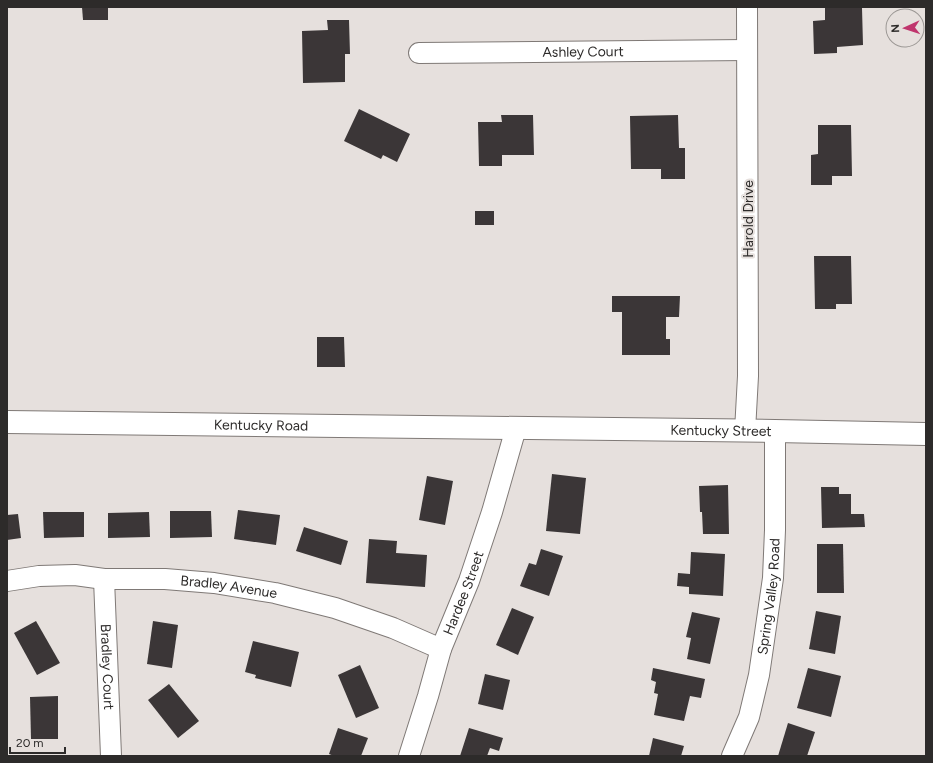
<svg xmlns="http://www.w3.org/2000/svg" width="933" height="763" viewBox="0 0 933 763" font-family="Figtree,sans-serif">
<rect width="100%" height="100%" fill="#e6e0dd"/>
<!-- building -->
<g fill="#3b3637">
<path d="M82 7H108V20H83Z"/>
<path d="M825 7H864V8H862L863 45 837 47V53L814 54 813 21 825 20Z"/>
<path d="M327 20H349L350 54H345V82L303 83 302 31 328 30Z"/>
<path d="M359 109 410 134 397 162 383 155 381 159 344 141Z"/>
<path d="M501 115H533L534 155H502V166H479L478 122H502Z"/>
<path d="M678 115 679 148H685V179H661V169H631L630 116Z"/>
<path d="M818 125H851L852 176H832V185H811V155L818 154Z"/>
<rect x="475" y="211" width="19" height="14"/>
<path d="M814 256H851L852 304H836V309H815Z"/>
<path d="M612 296H680L679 317H666V339H670V355H622V312H612Z"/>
<path d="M317 337H344L345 367H317Z"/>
<path d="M552 474 586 478 580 534 546 531Z"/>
<path d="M427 476 453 481 445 525 419 520Z"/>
<path d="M728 485 729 534H703L702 512H700L699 486Z"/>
<path d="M821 487H839V494H851V514H864L865 527 822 528Z"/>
<path d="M238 510 280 515 276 545 234 539Z"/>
<path d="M170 511H211L212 537 170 538Z"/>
<path d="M43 512H84V537L44 538Z"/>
<path d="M149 512 150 537 108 538V513Z"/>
<path d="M18 514 21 538 7 540V515Z"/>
<path d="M304 527 348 541 341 565 296 551Z"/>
<path d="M369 539 397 541 396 553 427 555 425 587 366 583Z"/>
<path d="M817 544H843L844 593H817Z"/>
<path d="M541 549 563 556 549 596 520 586 529 563 536 565Z"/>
<path d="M691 552 725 554 723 596 689 594V587L677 586 678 573 690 574Z"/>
<path d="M512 608 534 617 518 655 496 645Z"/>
<path d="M816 611 841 616 835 654 809 649Z"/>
<path d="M692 612 720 618 710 664 687 659 691 638 686 637Z"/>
<path d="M36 621 60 663 37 675 14 633Z"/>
<path d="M153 621 178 625 172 668 147 664Z"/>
<path d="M253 641 299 652 291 687 255 678 256 675 245 672Z"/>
<path d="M360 665 379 708 356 718 338 675Z"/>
<path d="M653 668 705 679 701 698 690 696 684 721 654 715 658 694 654 693 656 682 651 680Z"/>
<path d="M808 668 841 676 831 717 797 708Z"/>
<path d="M485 674 510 680 503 710 478 704Z"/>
<path d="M169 684 199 721 178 738 148 700Z"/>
<path d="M58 696V739H31L30 697Z"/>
<path d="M788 723 815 732 807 756H778Z"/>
<path d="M338 728 368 738 361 756H334L329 754Z"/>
<path d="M469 728 503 738 499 751 490 748 487 756H460Z"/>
<path d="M653 738 684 746 681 756H649Z"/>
</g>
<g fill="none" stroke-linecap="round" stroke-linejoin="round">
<defs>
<g id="street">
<path id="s1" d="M419 53 747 50"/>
<path d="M745 431 748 376 747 7"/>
<path id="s2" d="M104 579 111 756"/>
<path id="s3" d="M7 581 39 576 75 575 104 579H165L214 583 275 593 335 608 393 628 441 649"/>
<path id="s4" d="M409 756 428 696 441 649 469 581 492 512 516 428"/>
<path id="s5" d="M732 756 749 717 759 675 773 578 775 530V431"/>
</g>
<g id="secondary">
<path id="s6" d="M7 422 775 431 926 434"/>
</g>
</defs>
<!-- street casing -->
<use href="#street" stroke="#7f7976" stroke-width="22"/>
<!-- secondary casing -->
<use href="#secondary" stroke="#7f7976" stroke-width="24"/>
<!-- street -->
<use href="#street" stroke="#fff" stroke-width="20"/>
<!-- secondary -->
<use href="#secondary" stroke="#fff" stroke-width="22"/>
</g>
<g text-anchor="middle" stroke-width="4" stroke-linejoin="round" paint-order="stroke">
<!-- street labels -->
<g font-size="14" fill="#2d2b2a" stroke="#e6e0dd">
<text dy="5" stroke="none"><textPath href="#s1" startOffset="164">Ashley Court</textPath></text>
<text transform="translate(748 219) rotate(-90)" y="5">Harold Drive</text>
<text dy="5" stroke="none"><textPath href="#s6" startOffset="254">Kentucky Road</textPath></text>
<text dy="5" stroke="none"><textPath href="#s6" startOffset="714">Kentucky Street</textPath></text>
<text dy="5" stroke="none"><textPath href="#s3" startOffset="223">Bradley Avenue</textPath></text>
<text dy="5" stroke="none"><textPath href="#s4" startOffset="172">Hardee Street</textPath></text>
<text dy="5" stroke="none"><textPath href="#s5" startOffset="165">Spring Valley Road</textPath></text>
<text dy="5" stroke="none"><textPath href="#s2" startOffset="88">Bradley Court</textPath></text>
</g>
</g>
<!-- border -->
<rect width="933" height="763" fill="none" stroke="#2d2b2a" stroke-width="16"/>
<!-- north arrow -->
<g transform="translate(905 28) rotate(267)"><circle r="19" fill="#e6e0dd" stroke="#9c9895"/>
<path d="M0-3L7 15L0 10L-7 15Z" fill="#c0356d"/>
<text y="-6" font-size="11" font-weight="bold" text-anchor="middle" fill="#2d2b2a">N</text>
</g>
<!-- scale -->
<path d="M10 747v6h55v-6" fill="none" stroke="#2d2b2a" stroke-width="2"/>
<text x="16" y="747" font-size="12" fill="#2d2b2a" stroke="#e6e0dd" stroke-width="3" paint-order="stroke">20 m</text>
</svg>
